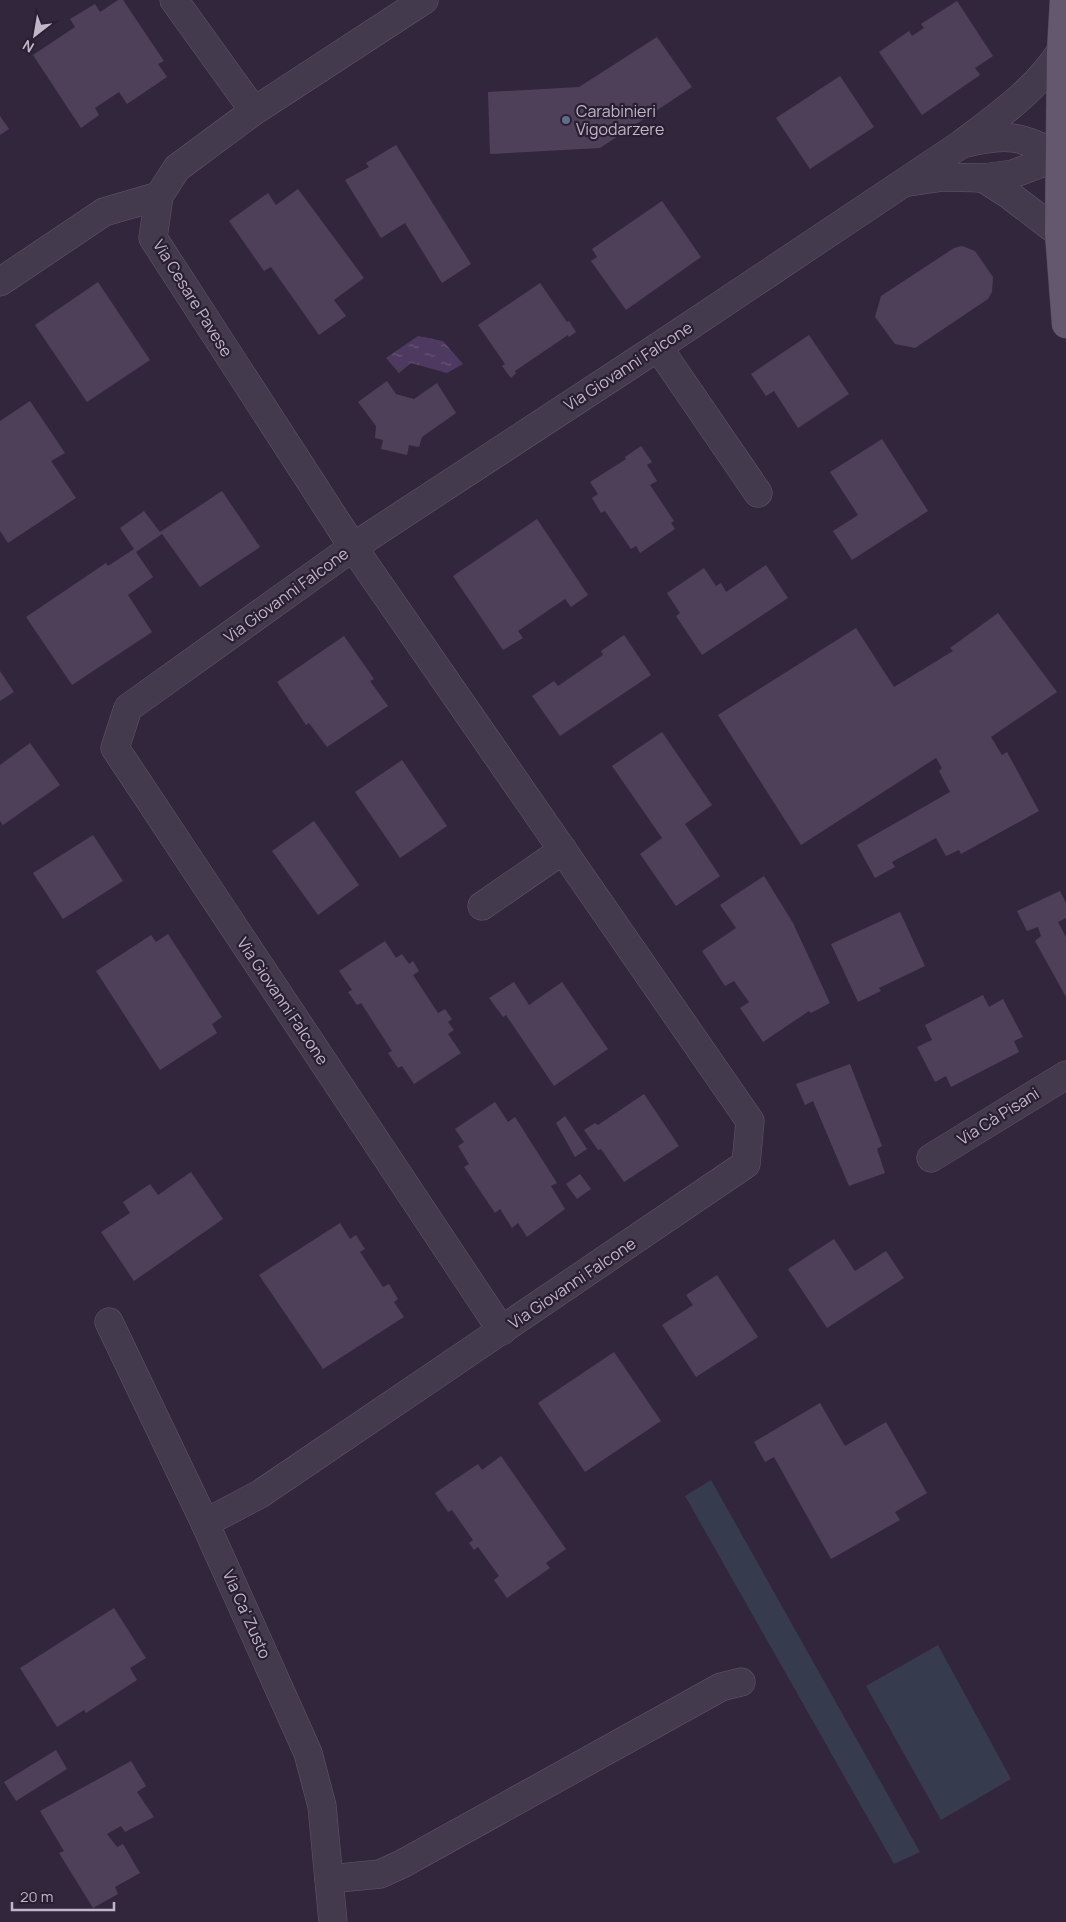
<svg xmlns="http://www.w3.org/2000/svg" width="1066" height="1922" viewBox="0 0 1066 1922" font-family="Manrope,sans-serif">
<defs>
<pattern id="water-ripples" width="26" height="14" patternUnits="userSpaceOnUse" patternTransform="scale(1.25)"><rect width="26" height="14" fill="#4e3a60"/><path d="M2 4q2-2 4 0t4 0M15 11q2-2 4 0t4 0" fill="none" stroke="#665475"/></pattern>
</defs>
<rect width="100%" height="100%" fill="#32263c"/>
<!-- grass -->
<g fill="#363b4d">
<path d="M711 1480 920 1852 894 1864 685 1496Z"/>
<path d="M938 1645 1011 1779 941 1820 866 1686Z"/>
</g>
<!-- water -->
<path fill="url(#water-ripples)" d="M418 336 443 341 463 364 447 373 411 363 399 373 386 358Z"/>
<!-- building -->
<g fill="#4e4059">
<path d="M118 0H123L164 61 158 64 167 77 127 104 119 92 95 108 99 115 81 128 33 55 75 27 70 19 95 4 100 12Z"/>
<path d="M957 1 993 56 975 68 980 75 922 115 879 52 909 31 912 36 924 28 921 24Z"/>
<path d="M657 37 692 87 600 148 490 154 488 92 579 87Z"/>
<path d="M840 76 874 127 810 169 776 118Z"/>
<path d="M0 116 9 129 0 135Z"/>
<path d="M396 145 471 264 442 283 405 223 381 238 345 180 369 167 366 163Z"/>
<path d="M298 189 364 278 334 300 346 316 319 335 271 267 264 271 229 221 268 193 276 205Z"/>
<path d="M662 201 701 257 626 310 591 261 597 257 592 249Z"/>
<path d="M962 246 975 251 993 277 992 292 988 299 915 348 895 344 875 317 881 296 954 248Z"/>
<path d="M98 282 150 360 87 402 35 325Z"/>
<path d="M540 283 567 322 569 321 576 332 569 337 568 335 515 371 516 373 511 378 502 366 505 364 478 325Z"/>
<path d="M809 335 849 394 798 428 774 391 766 396 751 374Z"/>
<path d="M387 381 396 394 414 399 437 383 456 413 422 437 419 447 409 445 407 455 381 449 383 440 375 438 376 426 358 402Z"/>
<path d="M30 401 65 453 51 461 76 498 8 543 0 531V421Z"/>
<path d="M882 439 928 511 852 560 833 531 858 515 830 472Z"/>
<path d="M641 446 652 462 647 465 657 481 650 485 674 521 671 523 675 529 640 553 636 546 631 549 605 511 601 513 592 498 598 494 590 482 626 459 625 457Z"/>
<path d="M222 491 260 547 200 587 162 534 136 552 153 577 128 595 152 632 72 685 26 617 106 563 108 566 134 549 120 528 144 511 160 532Z"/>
<path d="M537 519 588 595 571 607 565 599 518 631 523 638 503 650 453 576Z"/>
<path d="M766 565 788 598 702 655 676 616 680 613 667 593 704 568 716 586 721 583 726 592Z"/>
<path d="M998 613 1057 692 991 737 1002 755 1007 752 1039 811 961 854 959 850 946 856 936 838 892 862 895 867 875 878 857 845 950 792 939 771 942 768 936 758 801 845 718 715 856 628 894 687 953 651 950 648Z"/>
<path d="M624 635 651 675 560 736 532 696 554 681 558 686 603 655 601 651Z"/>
<path d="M344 636 374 679 370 681 388 706 327 747 309 723 306 725 277 682Z"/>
<path d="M0 671 14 692 0 701Z"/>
<path d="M662 732 712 805 685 824 720 876 676 906 640 854 662 838 612 766Z"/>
<path d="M30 743 60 785 3 825 0 821V765Z"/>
<path d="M402 760 447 826 400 858 355 792Z"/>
<path d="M314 821 359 885 318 915 272 851Z"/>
<path d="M93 835 123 881 63 919 33 873Z"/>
<path d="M764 876 793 923 830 1003 811 1013 809 1011 763 1042 740 1008 749 1002 734 981 725 986 702 951 736 928 720 905Z"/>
<path d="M1060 891 1066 903V918L1058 922 1066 937V997L1035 941 1041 936 1038 927 1027 931 1017 911Z"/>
<path d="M900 912 925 966 879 988 881 991 858 1002 831 944Z"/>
<path d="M168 934 222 1017 212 1024 217 1033 160 1070 96 971 151 935 156 942Z"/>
<path d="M385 941 396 958 402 954 409 964 413 961 419 971 413 975 438 1013 445 1009 452 1019 448 1022 454 1030 448 1034 461 1053 414 1084 402 1066 398 1068 388 1053 392 1051 361 1003 357 1005 348 992 352 990 339 971Z"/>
<path d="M514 982 529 1005 562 982 608 1049 554 1086 506 1015 503 1017 489 998Z"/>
<path d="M983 995 989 1007 1003 999 1023 1037 1014 1041 1019 1052 951 1087 946 1076 935 1082 917 1047 932 1040 925 1025Z"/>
<path d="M850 1064 882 1146 877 1149 885 1173 849 1186 813 1101 805 1105 796 1084Z"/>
<path d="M644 1094 679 1146 624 1182 601 1149 598 1150 584 1130 595 1123 598 1125Z"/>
<path d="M495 1102 508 1122 515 1117 557 1183 551 1186 565 1209 527 1237 518 1223 512 1228 500 1209 495 1213 464 1167 469 1164 458 1146 464 1142 455 1129Z"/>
<path d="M565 1116 587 1149 575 1157 556 1123Z"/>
<path d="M191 1172 223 1219 134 1281 101 1232 130 1213 123 1202 150 1184 158 1195Z"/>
<path d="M580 1174 591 1189 577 1199 566 1184Z"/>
<path d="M340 1223 350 1239 356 1235 365 1249 360 1252 383 1287 389 1284 398 1299 394 1302 404 1317 323 1369 259 1275Z"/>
<path d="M834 1239 855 1271 886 1251 904 1278 827 1328 788 1269Z"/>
<path d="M717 1275 758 1337 696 1377 662 1325 693 1305 686 1295Z"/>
<path d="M614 1352 661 1421 585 1472 538 1403Z"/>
<path d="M820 1403 845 1446 886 1422 927 1493 895 1512 900 1520 831 1559 774 1457 765 1462 754 1442Z"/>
<path d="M501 1456 566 1549 546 1563 550 1568 507 1598 494 1580 499 1576 478 1547 474 1550 469 1543 473 1540 452 1510 448 1512 435 1493 478 1464 482 1470Z"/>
<path d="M114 1608 146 1658 130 1668 137 1680 86 1713 84 1710 57 1727 20 1668Z"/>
<path d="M56 1750 67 1769 16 1801 4 1782Z"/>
<path d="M131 1761 146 1786 137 1792 154 1817 125 1832 121 1826 107 1834 117 1847 123 1844 140 1873 115 1887 118 1894 93 1908 59 1853 64 1851 40 1811Z"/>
</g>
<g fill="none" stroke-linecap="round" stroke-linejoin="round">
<defs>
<g id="minor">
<path d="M174 0 254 111"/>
<path d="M966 143C1011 133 1019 136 1060 156"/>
<path d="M983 178 1008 194 1059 233"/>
<path d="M909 182 943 177 983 178 1013 174 1060 156"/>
<path d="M0 282 104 212 159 196"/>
<path d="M658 347 758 493"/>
<path d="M482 906 563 850"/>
<path d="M931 1158 1066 1075"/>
<path d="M109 1322 205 1523 308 1753 322 1806 333 1922"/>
<path d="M502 1331 115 748 128 708 353 547 658 347 960 145C997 117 1036 90 1061 51"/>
<path d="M205 1523 260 1494 746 1164 750 1121 353 547 153 238 159 196 177 168 254 111 424 0"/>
<path d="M329 1879 380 1874 402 1864 721 1687 741 1682"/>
</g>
<path id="major" d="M1064 0 1061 51 1059 233 1066 324"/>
</defs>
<!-- minor casing -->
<use href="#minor" stroke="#62586b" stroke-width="29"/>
<!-- major casing -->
<use href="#major" stroke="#4d4356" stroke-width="29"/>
<!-- minor -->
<use href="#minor" stroke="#443a4d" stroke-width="28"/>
<!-- major -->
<use href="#major" stroke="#63586d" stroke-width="28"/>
</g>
<!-- markers -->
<circle fill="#5c6f8a" stroke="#291f32" stroke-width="2" cx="566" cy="120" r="5"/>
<g text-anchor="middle" stroke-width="4.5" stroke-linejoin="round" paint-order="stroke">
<!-- poi labels -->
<g font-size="16" fill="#c0b6c8" stroke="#291f32" text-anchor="start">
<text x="576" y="117">Carabinieri<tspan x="576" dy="18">Vigodarzere</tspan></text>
</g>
<!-- street labels -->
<g font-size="16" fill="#c0b6c8" stroke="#291f32">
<text transform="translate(193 298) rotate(58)" y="6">Via Cesare Pavese</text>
<text transform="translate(628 366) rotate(-33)" y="6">Via Giovanni Falcone</text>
<text transform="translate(286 595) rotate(-36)" y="6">Via Giovanni Falcone</text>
<text transform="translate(283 1001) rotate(56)" y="6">Via Giovanni Falcone</text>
<text transform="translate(998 1116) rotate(-32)" y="6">Via Cà Pisani</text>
<text transform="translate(572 1283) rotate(-34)" y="6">Via Giovanni Falcone</text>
<text transform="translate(247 1614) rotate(66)" y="6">Via Ca' Zusto</text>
</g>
</g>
<!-- north arrow -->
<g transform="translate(35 35) rotate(211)" stroke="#291f32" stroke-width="4" paint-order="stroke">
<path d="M0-4L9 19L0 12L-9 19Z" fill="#c0b6c8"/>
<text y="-8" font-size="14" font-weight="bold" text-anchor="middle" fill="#c0b6c8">N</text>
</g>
<!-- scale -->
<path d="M12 1902v8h102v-8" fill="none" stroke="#c0b6c8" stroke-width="2.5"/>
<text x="20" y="1902" font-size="15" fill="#c0b6c8" stroke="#291f32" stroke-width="4" paint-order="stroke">20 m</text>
</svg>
